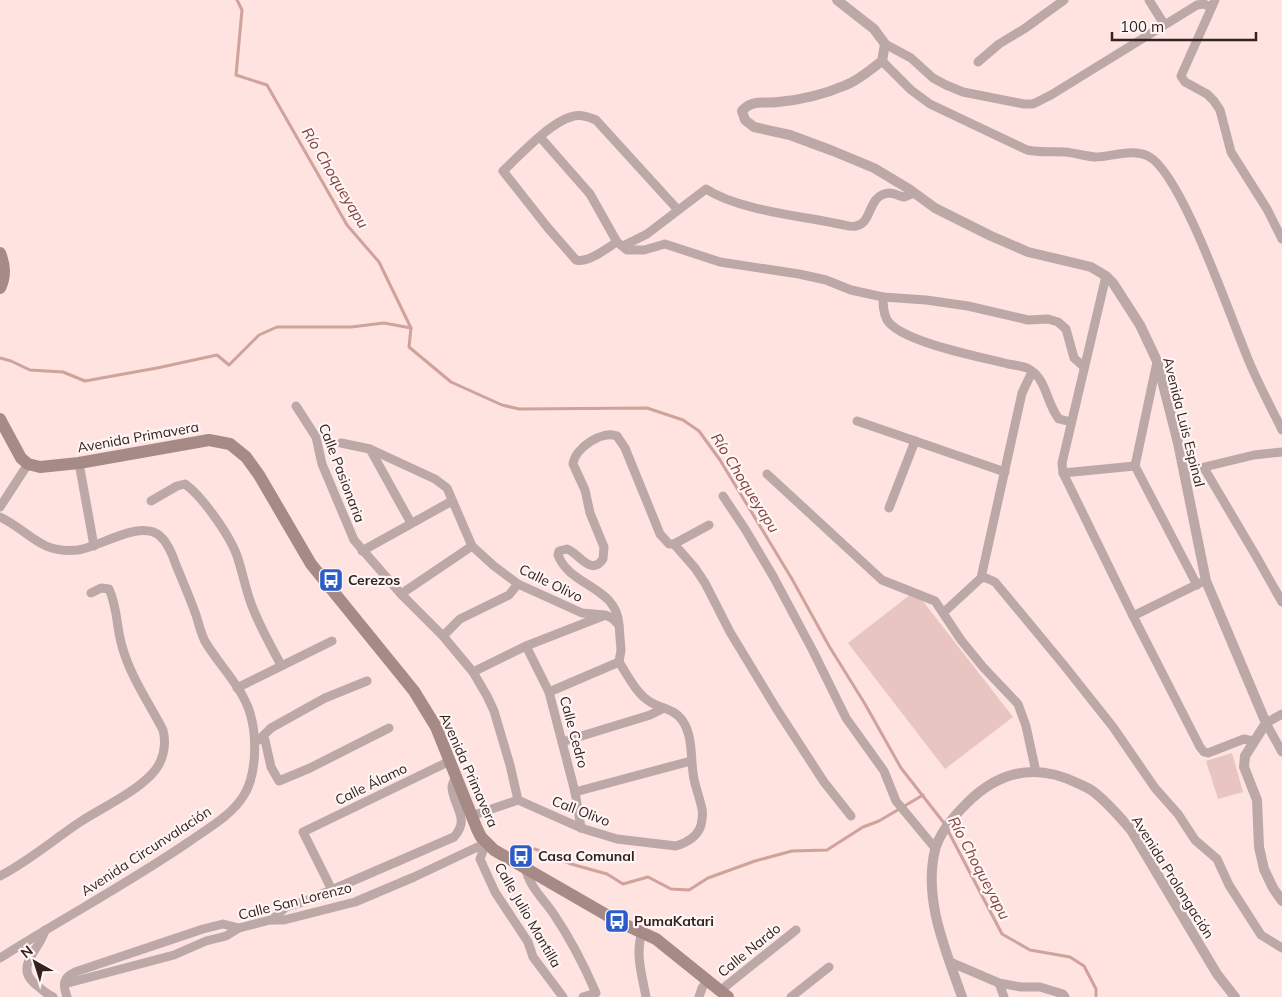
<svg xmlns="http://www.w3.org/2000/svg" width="1282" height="997" viewBox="0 0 1282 997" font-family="Mulish,sans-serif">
<rect width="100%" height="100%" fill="#fee3e0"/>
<!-- green -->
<g fill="#e8c5c0">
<path d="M915 591 1013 717 945 769 848 643Z"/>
<path d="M1232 753 1243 792 1218 799 1206 761Z"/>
</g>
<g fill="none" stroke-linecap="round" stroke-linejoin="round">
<!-- stream -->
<g stroke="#cfa29b" stroke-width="3">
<path d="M237 0 242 10 236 75 267 85 347 225 379 262 411 328 409 347 451 382 502 405 519 409 647 408 683 420 699 431 720 460 792 579 829 646 865 704 901 768 944 823 1002 934 1030 950 1070 957 1084 966 1096 989V997"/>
<path d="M0 358 11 361 30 370 63 372 85 381 157 368 217 355 229 365 259 335 277 327H351L384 323 411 328"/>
<path d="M535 849 571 864 607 874 623 884 648 877 671 889 689 890 708 878 755 861 792 851 827 850 863 827 879 821 923 795"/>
</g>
<!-- minor -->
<g stroke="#bca9a7" stroke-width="9">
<path d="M1149 0 1164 24"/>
<path d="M1215 0 1181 76 1185 82 1207 94 1214 101 1220 110 1231 152 1267 209 1282 239"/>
<path d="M885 44 911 58 933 78 946 85 963 92 1024 104H1033L1051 95 1197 5 1204 4 1211 7"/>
<path d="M882 61 911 90 930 104 1027 150C1042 153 1051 151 1065 152 1075 153 1085 156 1095 157 1112 157 1131 148 1148 156 1181 172 1230 316 1246 354 1256 380 1270 405 1282 430"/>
<path d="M978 62 999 44 1024 29 1064 0"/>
<path d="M540 137 590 194 617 242 627 250H644L665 244 720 262 799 274 826 280 851 290 883 297 926 300 968 306 1028 320 1048 319 1058 322 1066 329 1074 358 1084 367"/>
<path d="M617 242C607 248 587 264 576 260L548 228 503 171C520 155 551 121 574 116 581 114 589 117 596 120L678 210"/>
<path d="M623 246 647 234 706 189C740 211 804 216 844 225 848 226 853 227 856 226 873 223 867 195 889 193 894 193 899 196 904 197L914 193"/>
<path d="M1106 276 1062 463 1063 473 1133 616 1200 747 1204 752 1208 753 1244 739 1253 741"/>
<path d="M883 297C883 305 883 312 887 320 901 342 981 357 1008 364 1014 365 1022 366 1027 368 1047 377 1046 404 1059 419L1071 422"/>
<path d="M1157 362 1135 466 1197 585"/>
<path d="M296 406 316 437 322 464 354 540 401 594 443 636 473 672 487 696 494 711 510 765 518 800"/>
<path d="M857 421 1005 472"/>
<path d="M341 443 370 449 435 479 447 488 472 546 494 566 518 584 582 613 605 615 612 618 619 625 621 650 619 662C628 676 637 695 652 703 663 709 674 709 682 720 694 737 690 760 694 779 696 789 700 799 702 809 703 814 702 823 700 828 696 837 686 843 676 846L617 839 581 828 518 800"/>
<path d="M370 449 411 523"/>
<path d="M79 463 94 546"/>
<path d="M1204 468 1256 556 1282 602"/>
<path d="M1184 472 1254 455 1282 452"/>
<path d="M1063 473 1135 466"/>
<path d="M767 474 882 580 935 601 961 640 983 667 1018 704 1026 726 1036 772"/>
<path d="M723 496 745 529 773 576 813 651 846 718 884 771 896 801 935 848"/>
<path d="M151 501 177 486 185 484C202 496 232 538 238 559 243 574 246 591 252 606 260 627 271 646 281 665"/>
<path d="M0 507 28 464"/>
<path d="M889 508 915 441"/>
<path d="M0 517C30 531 39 554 78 550 100 547 140 519 160 536 168 543 173 556 176 565 183 582 190 598 196 615 199 624 201 635 206 643 220 666 242 687 250 713 257 736 257 774 244 795 232 815 210 827 190 841 129 883 63 918 0 958"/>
<path d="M674 544 695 568 705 583 730 632 776 708 824 782 851 816"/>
<path d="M362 551 452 501"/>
<path d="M981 578 1022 393 1032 372"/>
<path d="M401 594 472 546"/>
<path d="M943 613 981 578H986L995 582 1063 664 1113 727 1155 788 1178 814 1195 840 1217 859 1229 885 1261 935 1282 948"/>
<path d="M1133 616 1200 583"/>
<path d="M619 625C617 586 570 587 558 555L559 551 567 549C579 553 591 577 603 559L604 547 590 513 585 490 573 464C575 448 602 430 617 436L625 448 660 534 669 544H674L709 525"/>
<path d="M443 636 460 619 509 595 518 584"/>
<path d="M526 646 549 692 575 792 581 828"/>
<path d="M473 672 526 646 603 616"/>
<path d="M237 688 332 641"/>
<path d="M549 692 619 662"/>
<path d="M1282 714 1266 723 1282 752"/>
<path d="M262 738 265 740 271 767 279 781 310 768 389 728"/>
<path d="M259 740 271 728 325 698 367 681"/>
<path d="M562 742 650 715 664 708"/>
<path d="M575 792 691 761"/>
<path d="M471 816 518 800"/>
<path d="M486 843 480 859 495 892 528 942 533 957 563 997"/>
<path d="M525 867C530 888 542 897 553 913 570 938 584 965 596 993L583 997"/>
<path d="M0 876C29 861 53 840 80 822 103 807 131 795 151 775 163 763 167 746 163 730 149 703 130 676 122 646 116 626 118 609 109 589L101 588 91 593"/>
<path d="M332 890 303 832 450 761"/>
<path d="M272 920 286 907 306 901 454 837C471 818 453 807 452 787 452 784 455 779 456 776"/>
<path d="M45 930C42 947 14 965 34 983 40 988 46 994 53 997"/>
<path d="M642 932C635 954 642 975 646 997"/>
<path d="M950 962 999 983 1021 987H1040L1063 994 1065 997"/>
<path d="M66 981 68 983 174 955 206 941 226 936 239 928 270 920H284L355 902 414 877 486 843"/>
<path d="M999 983 1004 997"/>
<path d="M721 992 726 986 796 930"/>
<path d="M67 997C63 985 62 978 75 972L203 929 223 924 239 928"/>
<path d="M699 997 702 988 707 981"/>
<path d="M791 997 829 967"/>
</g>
<!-- tertiary -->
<g stroke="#bca9a7" stroke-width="10">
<path d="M837 0 874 29 885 44 882 61C871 69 859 80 846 85 825 94 800 100 778 102 764 104 752 99 742 111L745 120 754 127 790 135 833 151 874 168 909 189 935 208 991 236 1028 252 1091 267 1106 276 1113 283 1140 325 1157 361 1178 443 1206 581 1266 723 1245 756 1244 767 1257 800 1259 847 1264 869 1273 888 1282 901"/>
<path d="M962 997C946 951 923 900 935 850 939 833 955 815 967 803 999 771 1036 763 1077 783 1083 786 1089 788 1094 792 1108 803 1120 817 1131 830L1217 974 1235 997"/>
</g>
<!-- secondary -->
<g stroke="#a58a86" stroke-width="12">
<path d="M0 253C5 265 6 276 0 288"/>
<path d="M0 419 21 458 28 464 40 467 79 463 209 440 230 444 246 457 259 475 311 564 414 691 436 727 477 829 481 837 494 850 617 921 656 939 728 997"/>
</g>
</g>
<!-- icons -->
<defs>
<symbol id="bus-square" viewBox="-11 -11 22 22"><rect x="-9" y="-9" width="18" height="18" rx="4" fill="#2c5cca" stroke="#fef5f4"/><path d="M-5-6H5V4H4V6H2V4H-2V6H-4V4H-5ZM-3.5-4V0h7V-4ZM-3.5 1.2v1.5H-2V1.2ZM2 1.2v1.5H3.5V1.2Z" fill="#fff"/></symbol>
</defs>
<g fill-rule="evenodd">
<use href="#bus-square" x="317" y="566" width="28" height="28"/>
<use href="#bus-square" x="507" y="842" width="28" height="28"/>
<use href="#bus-square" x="603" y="907" width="28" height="28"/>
</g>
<g text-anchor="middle" stroke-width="4.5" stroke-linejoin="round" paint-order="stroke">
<!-- street labels -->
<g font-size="14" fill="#322320" stroke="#fef5f4">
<text transform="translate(1184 422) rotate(76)" y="5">Avenida Luis Espinal</text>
<text transform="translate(138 437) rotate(-10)" y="5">Avenida Primavera</text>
<text transform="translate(342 473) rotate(69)" y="5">Calle Pasionaria</text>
<text transform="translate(551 583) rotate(26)" y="5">Calle Olivo</text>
<text transform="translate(574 732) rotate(75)" y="5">Calle Cedro</text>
<text transform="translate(469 770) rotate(66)" y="5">Avenida Primavera</text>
<text transform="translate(371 784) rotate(-26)" y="5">Calle Álamo</text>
<text transform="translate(581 811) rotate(21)" y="5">Call Olivo</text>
<text transform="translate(146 851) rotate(-33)" y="5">Avenida Circunvalación</text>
<text transform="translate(1173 877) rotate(58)" y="5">Avenida Prolongación</text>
<text transform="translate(295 901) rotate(-14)" y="5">Calle San Lorenzo</text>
<text transform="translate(528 915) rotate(60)" y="5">Calle Julio Mantilla</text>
<text transform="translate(749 950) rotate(-39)" y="5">Calle Nardo</text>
</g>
<!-- poi labels -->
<g font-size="14" font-weight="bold" fill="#322320" stroke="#fef5f4" text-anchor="start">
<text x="348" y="585">Cerezos</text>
<text x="538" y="861">Casa Comunal</text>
<text x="634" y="926">PumaKatari</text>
</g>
<!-- water labels -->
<g font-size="15" font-style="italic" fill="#80433c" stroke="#fef5f4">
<text transform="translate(335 178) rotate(59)" y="5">Río Choqueyapu</text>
<text transform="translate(745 483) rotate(58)" y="5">Río Choqueyapu</text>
<text transform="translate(979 868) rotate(62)" y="5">Río Choqueyapu</text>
</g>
</g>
<!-- north arrow -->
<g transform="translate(35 962) rotate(321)" stroke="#fef5f4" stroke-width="4" paint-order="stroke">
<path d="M0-4L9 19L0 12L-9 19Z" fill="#322320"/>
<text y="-8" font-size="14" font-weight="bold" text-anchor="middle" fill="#322320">N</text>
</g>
<!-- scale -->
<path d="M1112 32v8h144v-8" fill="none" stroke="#322320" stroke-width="2.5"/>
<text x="1120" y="32" font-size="15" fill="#322320" stroke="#fef5f4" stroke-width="4" paint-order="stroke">100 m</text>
</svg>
